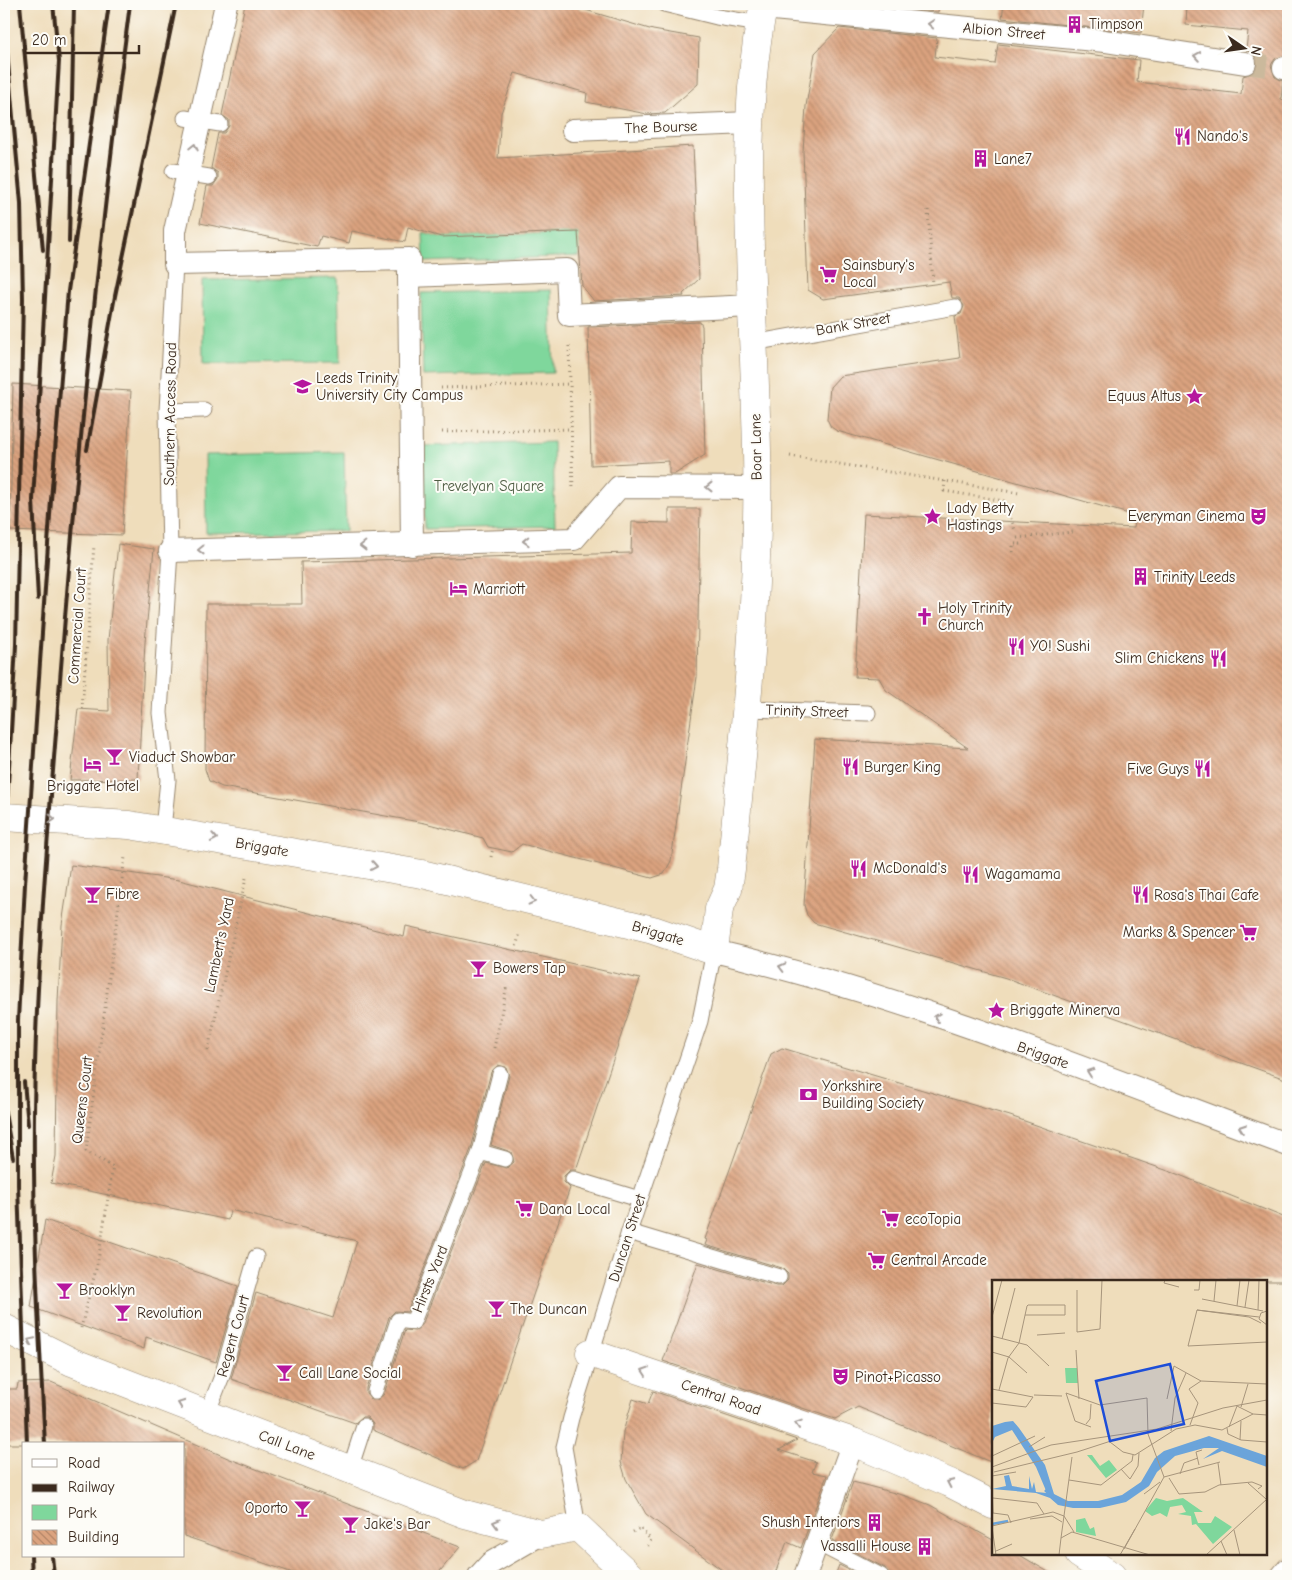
<svg xmlns="http://www.w3.org/2000/svg" width="1292" height="1580" viewBox="0 0 1292 1580" font-family="'Comic Neue',sans-serif">
<defs>
<pattern id="building-back-hatch" width="6" height="6" patternUnits="userSpaceOnUse" patternTransform="scale(1.25)"><rect width="6" height="6" fill="#dba37f"/><path d="M-1 5l2 2M0 0l6 6M5-1l2 2" fill="none" stroke="#b38567"/></pattern>
</defs>
<rect width="100%" height="100%" fill="#fdfcf7"/>
<filter id="ink" filterUnits="userSpaceOnUse"><feTurbulence type="fractalNoise" baseFrequency=".02" numOctaves="2"/><feDisplacementMap in="SourceGraphic" scale="10" xChannelSelector="R" yChannelSelector="G"/><feConvolveMatrix kernelMatrix="1 2 1 2 8 2 1 2 1" color-interpolation-filters="sRGB"/></filter>
<filter id="wash" filterUnits="userSpaceOnUse"><feTurbulence type="fractalNoise" baseFrequency=".0096" numOctaves="4" result="noise"/><feDisplacementMap in="SourceGraphic" scale="20" xChannelSelector="R" yChannelSelector="G"/><feGaussianBlur stdDeviation="1.12" result="paint"/><feColorMatrix in="noise" values="0 0 0 0 0 0 0 0 0 0 0 0 0 0 0 0 0 1.4 0 .05"/><feComposite in="paint" operator="in"/></filter>
<g filter="url(#wash)">
<rect width="100%" height="100%" fill="#efddbb"/>
<!-- green -->
<g fill="#7fd79c" stroke="#5d805d">
<path d="M423 232 441 237 579 232 580 256 424 262Z"/>
<path d="M338 278 340 363 203 364 202 280Z"/>
<path d="M551 290 553 373 423 376 421 293Z"/>
<path d="M553 442 555 526 425 529 422 446Z"/>
<path d="M344 452 346 531 206 533 205 455Z"/>
</g>
<g id="blocks">
<!-- building -->
<g fill="url(#building-back-hatch)" fill-rule="evenodd">
<path d="M245 4H565L653 30 699 38 698 84 665 113 647 114 586 102 587 93 515 73 501 113 498 158 693 146 699 279 683 294 684 296 594 301 582 286 578 232 441 237 408 227 405 242 352 231 349 243 321 236 317 247 200 223 207 186H213L218 179V173L211 168 218 133H224L229 126V120L222 115Z"/>
<path d="M861 4H939L938 12Z"/>
<path d="M1004 4H1144L1141 33 1002 18Z"/>
<path d="M1187 4H1288L1285 55 1275 59 1271 65 1275 77 1283 81 1281 99 1288 101V1080L1006 978 814 923 807 915 804 905 815 739 968 748 886 690 879 678 855 677 864 514 1134 528 1136 516 837 431 831 427 827 419 830 387 840 376 960 358 955 316 961 314 964 306 959 298H952L949 282 823 299 808 290 803 151 806 106 815 53 839 28 937 38 935 57 995 64 998 44 1139 60 1137 82 1241 94 1243 76 1255 72 1258 65 1254 53 1246 50 1248 31 1186 25Z"/>
<path d="M700 322 702 326 705 455 675 474H669V461L591 465 588 327Z"/>
<path d="M13 384 131 391 122 535 10 531Z"/>
<path d="M669 509H700L697 677 671 861 664 874 652 878 522 844 512 852 488 847 483 838 425 823 222 787 209 781 205 769 206 604H302L301 562 631 553 632 522 669 523Z"/>
<path d="M118 544 154 549 145 642 138 779 70 780 78 709 109 711 108 640Z"/>
<path d="M71 865 179 880 404 937 406 926 640 979 576 1170H570L564 1176V1182L570 1188 476 1461 463 1469 373 1430V1424L367 1417H362L355 1423 231 1379 256 1293 333 1318 357 1241 230 1210 228 1220 51 1183 56 1156 58 1001 62 925ZM498 1065 506 1067 509 1076 491 1145 511 1152 514 1162 507 1168 486 1163 422 1325 415 1331 405 1330 384 1394 377 1400H372L366 1393V1388L389 1317 395 1311 407 1312 471 1149 491 1072Z"/>
<path d="M782 1048 1010 1116 1177 1174 1288 1219V1281H993V1463L858 1407 835 1419 663 1361 698 1263 776 1286H782L788 1280V1274L782 1268 705 1245 707 1240 705 1239 771 1054Z"/>
<path d="M45 1220 238 1286 216 1362 146 1337 144 1349 31 1307Z"/>
<path d="M51 1382 230 1459 460 1547 436 1576H302L184 1536V1444H4V1389H17L18 1383Z"/>
<path d="M653 1391 797 1440 779 1450 816 1462 812 1472 827 1475 801 1548 787 1542 774 1576H730L646 1514 626 1479 621 1462 623 1432 633 1399 648 1404Z"/>
<path d="M853 1482 906 1496 930 1505 993 1540V1554H1018L1055 1576H890L885 1568 832 1540Z"/>
<path d="M839 1565 861 1576H835Z"/>
</g>
</g>
</g>
<g filter="url(#ink)">
<use href="#blocks" fill-opacity="0" stroke="#95846c" stroke-width="1"/>
<g fill="none" stroke-linecap="round" stroke-linejoin="round">
<!-- pedestrian-tunnel -->
<path stroke="#cbb99c" stroke-width="22" stroke-dasharray="22 11" stroke-linecap="butt" d="M1245 63 1284 68"/>
<defs>
<g id="service">
<path d="M664 4 717 17 760 24"/>
<path d="M185 118 220 124"/>
<path d="M173 171 209 177"/>
<path d="M752 343 955 307"/>
<path d="M167 411 204 410"/>
<path d="M747 709 868 713"/>
<path d="M163 829 168 780 160 713 170 551 167 411 175 264"/>
<path d="M480 1152 505 1159"/>
<path d="M573 1179 639 1199"/>
<path d="M629 1232 779 1277"/>
<path d="M375 1391 398 1320 413 1322 480 1152 500 1074"/>
<path d="M207 1414 222 1376 256 1257"/>
<path d="M350 1469 364 1426"/>
<path d="M578 1527 564 1447 571 1418 629 1232 700 1021 714 951"/>
<path d="M817 1543 881 1576"/>
</g>
<g id="pedestrian">
<path d="M226 4 175 231V264L409 259V276L567 270 569 315 751 306"/>
<path d="M763 8 1105 41 1245 63"/>
<path d="M1284 68 1288 69"/>
<path d="M573 130 750 123"/>
<path d="M409 276 412 545"/>
<path d="M170 551 574 539 619 487 757 488"/>
<path d="M714 951C911 997 1099 1075 1288 1145"/>
<path d="M479 1576 491 1563 541 1534"/>
<path d="M805 1576 853 1442"/>
<path d="M1282 1576 1288 1569"/>
</g>
<g id="minor">
<path d="M4 817 129 825 422 874 653 930 714 951"/>
<path d="M714 951 719 909 728 889 731 869C745 730 760 591 757 451 755 355 748 260 749 164 750 110 752 56 764 4"/>
<path d="M4 1328 72 1362 465 1514 541 1534 578 1527 630 1576"/>
<path d="M590 1353 853 1442 950 1483 993 1505"/>
<path d="M1079 1554 1112 1576"/>
</g>
</defs>
<!-- service casing -->
<use href="#service" stroke="#95846c" stroke-width="17"/>
<!-- pedestrian casing -->
<use href="#pedestrian" stroke="#95846c" stroke-width="24"/>
<!-- minor casing -->
<use href="#minor" stroke="#95846c" stroke-width="29"/>
<!-- path -->
<g stroke="#95846c" stroke-width="3" stroke-dasharray="1 4" stroke-linecap="butt">
<path d="M928 210 933 284"/>
<path d="M569 346 573 490"/>
<path d="M441 388 570 384"/>
<path d="M442 432 572 429"/>
<path d="M790 456 1019 493"/>
<path d="M945 481 944 491 1005 501 1015 530"/>
<path d="M1017 538 1073 532"/>
<path d="M1013 552V544H1025"/>
<path d="M82 709 94 545"/>
<path d="M74 789 75 779"/>
<path d="M491 857 493 848"/>
<path d="M515 951 520 932"/>
<path d="M494 1048 507 985"/>
<path d="M208 1050 246 878"/>
<path d="M81 1328 98 1261 113 1167 86 1151 125 857"/>
<path d="M633 1532 640 1528 651 1540 647 1547"/>
</g>
<!-- service -->
<use href="#service" stroke="#fff" stroke-width="15"/>
<!-- pedestrian -->
<use href="#pedestrian" stroke="#fff" stroke-width="22"/>
<!-- minor -->
<use href="#minor" stroke="#fff" stroke-width="28"/>
<!-- rail -->
<g stroke="#3b2a1e" stroke-width="4">
<path d="M20 4 43 250"/>
<path d="M4 20 21 203 23 299 16 645 4 854"/>
<path d="M69 242 74 4"/>
<path d="M87 450 115 296 176 4"/>
<path d="M38 599 33 500 59 61 53 4"/>
<path d="M24 1082 28 1125"/>
<path d="M4 1107 13 1158"/>
<path d="M27 1444 18 1185V1020L25 884 51 500 68 291 109 4"/>
<path d="M45 1444C38 1318 31 1192 35 1066 38 955 47 844 56 733 74 489 98 246 130 4"/>
<path d="M31 1556 32 1576"/>
<path d="M52 1556 54 1576"/>
</g>
</g>
<!-- one-way arrows -->
<defs><path id="oneway-chevron" d="M-2-3.5L2.5 0L-2 3.5" fill="none" stroke-width="1.6" stroke-linecap="round" stroke-linejoin="round" transform="scale(1.25)"/></defs>
<g stroke="#a79f9a">
<use href="#oneway-chevron" transform="translate(931 24) rotate(-175)"/>
<use href="#oneway-chevron" transform="translate(1197 56) rotate(-171)"/>
<use href="#oneway-chevron" transform="translate(194 147) rotate(-77)"/>
<use href="#oneway-chevron" transform="translate(709 487) rotate(-180)"/>
<use href="#oneway-chevron" transform="translate(526 541) rotate(178)"/>
<use href="#oneway-chevron" transform="translate(363 546) rotate(179)"/>
<use href="#oneway-chevron" transform="translate(201 550) rotate(179)"/>
<use href="#oneway-chevron" transform="translate(52 819) rotate(2)"/>
<use href="#oneway-chevron" transform="translate(214 838) rotate(10)"/>
<use href="#oneway-chevron" transform="translate(374 866) rotate(10)"/>
<use href="#oneway-chevron" transform="translate(532 901) rotate(14)"/>
<use href="#oneway-chevron" transform="translate(782 967) rotate(-166)"/>
<use href="#oneway-chevron" transform="translate(937 1017) rotate(-161)"/>
<use href="#oneway-chevron" transform="translate(1090 1072) rotate(-160)"/>
<use href="#oneway-chevron" transform="translate(1242 1128) rotate(-160)"/>
<use href="#oneway-chevron" transform="translate(31 1341) rotate(-154)"/>
<use href="#oneway-chevron" transform="translate(645 1371) rotate(-161)"/>
<use href="#oneway-chevron" transform="translate(181 1404) rotate(-159)"/>
<use href="#oneway-chevron" transform="translate(798 1424) rotate(-162)"/>
<use href="#oneway-chevron" transform="translate(950 1483) rotate(-155)"/>
<use href="#oneway-chevron" transform="translate(496 1523) rotate(-164)"/>
</g>
</g>
<!-- icons -->
<defs>
<symbol id="building-bare" viewBox="-9 -9 18 18"><path d="M-4-6H4V6H1V3H-1V6H-4ZM-2.5-4.3h1.7v1.8h-1.7ZM.8-4.3h1.7v1.8H.8ZM-2.5-1h1.7V.8h-1.7ZM.8-1h1.7V.8H.8Z" fill="#b5179e" stroke="#fdfcf7" stroke-width="2.5" paint-order="stroke"/></symbol>
<symbol id="restaurant-bare" viewBox="-9 -9 18 18"><path d="M-5-6h1v4h1v-4h1v4h1v-4h1v5L-1.5 .5V6h-2V.5L-5-1ZM5-6V6H3V1.5H1.5Q1.5-4 5-6Z" fill="#b5179e" stroke="#fdfcf7" stroke-width="2.5" paint-order="stroke"/></symbol>
<symbol id="supermarket-bare" viewBox="-9 -9 18 18"><path d="M-6-5.5h2.5l.6 2H6L4.5 2H-2.5L-4.4-4H-6ZM-1.5 3.2a1.3 1.3 0 1 0 .1 0ZM3 3.2a1.3 1.3 0 1 0 .1 0Z" fill="#b5179e" stroke="#fdfcf7" stroke-width="2.5" paint-order="stroke"/></symbol>
<symbol id="university-bare" viewBox="-9 -9 18 18"><path d="M0-5L7-2L0 1L-7-2ZM-4 1L0 2.5L4 1V4Q0 6-4 4Z" fill="#b5179e" stroke="#fdfcf7" stroke-width="2.5" paint-order="stroke"/></symbol>
<symbol id="sight-bare" viewBox="-9 -9 18 18"><path d="M0-6L1.8-2.2L6-1.7L2.9 1.2L3.7 5.4L0 3.3L-3.7 5.4L-2.9 1.2L-6-1.7L-1.8-2.2Z" fill="#b5179e" stroke="#fdfcf7" stroke-width="2.5" paint-order="stroke"/></symbol>
<symbol id="theatre-bare" viewBox="-9 -9 18 18"><path d="M-5-5.5Q0-4 5-5.5V0Q5 5 0 6Q-5 5-5 0ZM-3.3-2.5H-1v1.5H-3.3ZM1-2.5H3.3v1.5H1ZM-2.8 1Q0 5.5 2.8 1Z" fill="#b5179e" stroke="#fdfcf7" stroke-width="2.5" paint-order="stroke"/></symbol>
<symbol id="hotel-bare" viewBox="-9 -9 18 18"><path d="M-6-4.5h1.5V1H6V5H4.5V3h-9V5H-6ZM-4 0a1.8 1.8 0 1 1 3.6 0ZM.5 0V-2.5h3Q6-2.5 6 0Z" fill="#b5179e" stroke="#fdfcf7" stroke-width="2.5" paint-order="stroke"/></symbol>
<symbol id="church-bare" viewBox="-9 -9 18 18"><path d="M-1.2-6h2.4v3.5h3.3v2.4h-3.3V6h-2.4V-.1h-3.3v-2.4h3.3Z" fill="#b5179e" stroke="#fdfcf7" stroke-width="2.5" paint-order="stroke"/></symbol>
<symbol id="bar-bare" viewBox="-9 -9 18 18"><path d="M-6-5H6L.8 .8V4.5H3.5V6h-7V4.5H-.8V.8Z" fill="#b5179e" stroke="#fdfcf7" stroke-width="2.5" paint-order="stroke"/></symbol>
<symbol id="bank-bare" viewBox="-9 -9 18 18"><path d="M-6-4H6V4H-6ZM0-2.3a2.3 2.3 0 1 0 0 4.6a2.3 2.3 0 1 0 0-4.6Z" fill="#b5179e" stroke="#fdfcf7" stroke-width="2.5" paint-order="stroke"/></symbol>
</defs>
<g fill-rule="evenodd">
<use href="#building-bare" x="1062" y="12" width="25" height="25"/>
<use href="#restaurant-bare" x="1170" y="124" width="25" height="25"/>
<use href="#building-bare" x="968" y="146" width="25" height="25"/>
<use href="#supermarket-bare" x="816" y="262" width="25" height="25"/>
<use href="#university-bare" x="290" y="374" width="25" height="25"/>
<use href="#sight-bare" x="1182" y="384" width="25" height="25"/>
<use href="#theatre-bare" x="1246" y="504" width="25" height="25"/>
<use href="#sight-bare" x="920" y="504" width="25" height="25"/>
<use href="#building-bare" x="1128" y="564" width="25" height="25"/>
<use href="#hotel-bare" x="446" y="576" width="25" height="25"/>
<use href="#church-bare" x="912" y="604" width="25" height="25"/>
<use href="#restaurant-bare" x="1004" y="634" width="25" height="25"/>
<use href="#restaurant-bare" x="1206" y="646" width="25" height="25"/>
<use href="#bar-bare" x="102" y="744" width="25" height="25"/>
<use href="#hotel-bare" x="80" y="752" width="25" height="25"/>
<use href="#restaurant-bare" x="838" y="754" width="25" height="25"/>
<use href="#restaurant-bare" x="1190" y="756" width="25" height="25"/>
<use href="#restaurant-bare" x="846" y="856" width="25" height="25"/>
<use href="#restaurant-bare" x="958" y="862" width="25" height="25"/>
<use href="#bar-bare" x="80" y="882" width="25" height="25"/>
<use href="#restaurant-bare" x="1128" y="882" width="25" height="25"/>
<use href="#supermarket-bare" x="1236" y="920" width="25" height="25"/>
<use href="#bar-bare" x="466" y="956" width="25" height="25"/>
<use href="#sight-bare" x="984" y="998" width="25" height="25"/>
<use href="#bank-bare" x="796" y="1082" width="25" height="25"/>
<use href="#supermarket-bare" x="512" y="1196" width="25" height="25"/>
<use href="#supermarket-bare" x="878" y="1206" width="25" height="25"/>
<use href="#supermarket-bare" x="864" y="1248" width="25" height="25"/>
<use href="#bar-bare" x="52" y="1278" width="25" height="25"/>
<use href="#bar-bare" x="484" y="1296" width="25" height="25"/>
<use href="#bar-bare" x="110" y="1300" width="25" height="25"/>
<use href="#bar-bare" x="272" y="1360" width="25" height="25"/>
<use href="#theatre-bare" x="828" y="1364" width="25" height="25"/>
<use href="#bar-bare" x="290" y="1496" width="25" height="25"/>
<use href="#building-bare" x="862" y="1510" width="25" height="25"/>
<use href="#bar-bare" x="338" y="1512" width="25" height="25"/>
<use href="#building-bare" x="912" y="1534" width="25" height="25"/>
</g>
<g text-anchor="middle" stroke-width="4" stroke-linejoin="round" paint-order="stroke">
<!-- poi labels -->
<g font-size="15" fill="#3b2a1e" stroke="#fdfcf7" text-anchor="start">
<text x="1089" y="29">Timpson</text>
<text x="1197" y="141">Nando's</text>
<text x="994" y="164">Lane7</text>
<text x="843" y="270">Sainsbury's<tspan x="843" dy="17">Local</tspan></text>
<text x="316" y="383">Leeds Trinity<tspan x="316" dy="17">University City Campus</tspan></text>
<text x="1181" y="401" text-anchor="end">Equus Altus</text>
<text x="947" y="513">Lady Betty<tspan x="947" dy="17">Hastings</tspan></text>
<text x="1245" y="521" text-anchor="end">Everyman Cinema</text>
<text x="1154" y="582">Trinity Leeds</text>
<text x="473" y="594">Marriott</text>
<text x="938" y="613">Holy Trinity<tspan x="938" dy="17">Church</tspan></text>
<text x="1030" y="651">YO! Sushi</text>
<text x="1204" y="663" text-anchor="end">Slim Chickens</text>
<text x="129" y="762">Viaduct Showbar</text>
<text x="864" y="772">Burger King</text>
<text x="1189" y="774" text-anchor="end">Five Guys</text>
<text x="93" y="791" text-anchor="middle">Briggate Hotel</text>
<text x="873" y="873">McDonald's</text>
<text x="985" y="879">Wagamama</text>
<text x="106" y="899">Fibre</text>
<text x="1154" y="900">Rosa's Thai Cafe</text>
<text x="1235" y="937" text-anchor="end">Marks &amp; Spencer</text>
<text x="493" y="973">Bowers Tap</text>
<text x="1010" y="1015">Briggate Minerva</text>
<text x="822" y="1091">Yorkshire<tspan x="822" dy="17">Building Society</tspan></text>
<text x="539" y="1214">Dana Local</text>
<text x="905" y="1224">ecoTopia</text>
<text x="891" y="1265">Central Arcade</text>
<text x="79" y="1295">Brooklyn</text>
<text x="510" y="1314">The Duncan</text>
<text x="137" y="1318">Revolution</text>
<text x="299" y="1378">Call Lane Social</text>
<text x="855" y="1382">Pinot+Picasso</text>
<text x="288" y="1513" text-anchor="end">Oporto</text>
<text x="860" y="1527" text-anchor="end">Shush Interiors</text>
<text x="364" y="1529">Jake's Bar</text>
<text x="911" y="1551" text-anchor="end">Vassalli House</text>
</g>
<!-- street labels -->
<g font-size="15" fill="#3b2a1e" stroke="#fdfcf7">
<text transform="translate(1004 31) rotate(5)" y="5">Albion Street</text>
<text transform="translate(661 127) rotate(-2)" y="5">The Bourse</text>
<text transform="translate(853 324) rotate(-10)" y="5">Bank Street</text>
<text transform="translate(170 414) rotate(-89)" y="5">Southern Access Road</text>
<text transform="translate(756 447) rotate(-91)" y="5">Boar Lane</text>
<text transform="translate(77 626) rotate(-86)" y="5">Commercial Court</text>
<text transform="translate(807 711) rotate(2)" y="5">Trinity Street</text>
<text transform="translate(262 847) rotate(10)" y="5">Briggate</text>
<text transform="translate(658 933) rotate(17)" y="5">Briggate</text>
<text transform="translate(219 945) rotate(-78)" y="5">Lambert's Yard</text>
<text transform="translate(1043 1055) rotate(20)" y="5">Briggate</text>
<text transform="translate(82 1100) rotate(-83)" y="5">Queens Court</text>
<text transform="translate(627 1238) rotate(-72)" y="5">Duncan Street</text>
<text transform="translate(430 1279) rotate(-68)" y="5">Hirsts Yard</text>
<text transform="translate(233 1336) rotate(-74)" y="5">Regent Court</text>
<text transform="translate(721 1397) rotate(19)" y="5">Central Road</text>
<text transform="translate(287 1445) rotate(21)" y="5">Call Lane</text>
</g>
<!-- park labels -->
<g font-size="15" fill="#4f5e44" stroke="#fdfcf7">
<text x="489" y="491">Trevelyan Square</text>
</g>
</g>
<!-- overview -->
<g transform="translate(992 1280)">
<rect width="275" height="275" fill="#efddbb"/>
<path d="M73 88H85L86 103H74ZM93 238 98 249 102 247 104 256 84 252V240Z" fill="#7fd79c"/>
<path d="M95 175H100L108 186 117 180 125 190 114 198ZM164 218 175 221 191 218 211 232H202L206 243H219L223 236 240 247 221 264 204 244 200 245 199 236 186 234 194 232 190 225 178 227 175 237 168 233 160 236 153 231Z" fill="#7fd79c"/>
<path d="M13 142 21 141 27 148 53 185 62 214 76 221H106L130 215 149 202 163 178 172 171 217 156 275 176V187L230 171 211 179 227 168H212L183 176 165 192 157 206 134 222 108 228H81L66 225 58 218 44 213 0 209 14 206 12 196 17 195 20 206 37 209V196L40 209 42 202 44 212 55 213 44 187 20 150 3 157 1 161 0 146Z" fill="#6ba4da"/>
<path fill="none" stroke="#6ba4da" stroke-width="2.5" d="M169 183 188 169 218 161 275 184M53 210 63 220 82 225 123 222 152 206 166 185M0 244 16 241"/>
<path fill="none" stroke="#a7957c" stroke-width="1" d="M173 0 172 3 187 7M85 10V52L108 49 110 0M202 10H207L208 0M210 19 271 31M222 21 224 0M245 26 248 0M253 27 257 0M205 30 196 66 275 62M205 30 257 37 269 43M205 30 267 37M266 30 267 0M275 31 269 33 267 39 275 45M0 37 10 0M45 55 73 53M0 56 35 65 57 86M10 59 23 8M84 70 87 119M0 72 17 77 35 93M0 109 41 117 34 127 0 123M7 110 16 78 27 63 35 26 36 25H73V35H33M42 115 70 116M175 119 182 86 209 101 275 104M249 127 256 104M94 144 98 139 99 124M198 145 206 123 197 109 209 101M99 147 83 141 74 113 108 125 155 118M237 147 245 126 261 134 275 135M235 148 236 154 249 160 275 162M179 151 183 118 194 93M248 160 249 141M118 162 131 172 143 175 184 149 203 145 230 150 261 134M37 167 53 157M0 176 43 156M226 183 229 205M207 185 204 172 210 170M0 187 59 165 165 149 231 128 275 120M129 189 138 199 146 186 147 173M2 192 85 172 122 160M188 194 192 183 206 178M0 196 24 192M172 197 228 182M177 198 187 214 213 212 227 205 260 202 270 206 266 209M77 200 109 205 140 181 141 175M256 203 274 219M0 208 1 233 16 235 19 243M152 214 168 202M1 218 45 223 52 234M38 239 60 236 70 242M0 246 61 232 72 236 82 252M0 247 4 275M242 250 248 275M69 258 80 177M229 261 235 275M132 269 172 197 156 154 155 118M4 271 20 264M67 275 69 258 80 252 158 275M128 275 143 249M214 275 275 219"/>
<path fill="#1d4ed8" fill-opacity="0.15" stroke="#1d4ed8" stroke-width="2.5" d="M178 84 192 144 118 161 104 101Z"/>
<rect width="275" height="275" fill="none" stroke="#3b2a1e" stroke-width="2.5"/>
</g>
<!-- margin -->
<rect width="1292" height="1580" fill="none" stroke="#fdfcf7" stroke-width="20"/>
<!-- legend -->
<rect x="22" y="1442" width="162" height="115" fill="#fdfcf7" stroke="#afa8a0"/>
<rect x="32" y="1459" width="25" height="8" fill="#ffffff" stroke="#afa8a0"/>
<text x="68" y="1468" font-size="15" fill="#3b2a1e">Road</text>
<rect x="32" y="1484" width="25" height="8" fill="#3b2a1e" stroke="#afa8a0"/>
<text x="68" y="1492" font-size="15" fill="#3b2a1e">Railway</text>
<rect x="32" y="1505" width="25" height="15" fill="#7fd79c" stroke="#afa8a0"/>
<text x="68" y="1518" font-size="15" fill="#3b2a1e">Park</text>
<rect x="32" y="1530" width="25" height="15" fill="url(#building-back-hatch)" stroke="#afa8a0"/>
<text x="68" y="1542" font-size="15" fill="#3b2a1e">Building</text>
<!-- north arrow -->
<g transform="translate(1244 48) rotate(103)" stroke="#fdfcf7" stroke-width="4" paint-order="stroke">
<path d="M0-4L9 19L0 12L-9 19Z" fill="#3b2a1e"/>
<text y="-8" font-size="14" font-weight="bold" text-anchor="middle" fill="#3b2a1e">N</text>
</g>
<!-- scale -->
<path d="M25 45v8h114v-8" fill="none" stroke="#3b2a1e" stroke-width="2.5"/>
<text x="32" y="45" font-size="15" fill="#3b2a1e" stroke="#fdfcf7" stroke-width="4" paint-order="stroke">20 m</text>
</svg>
